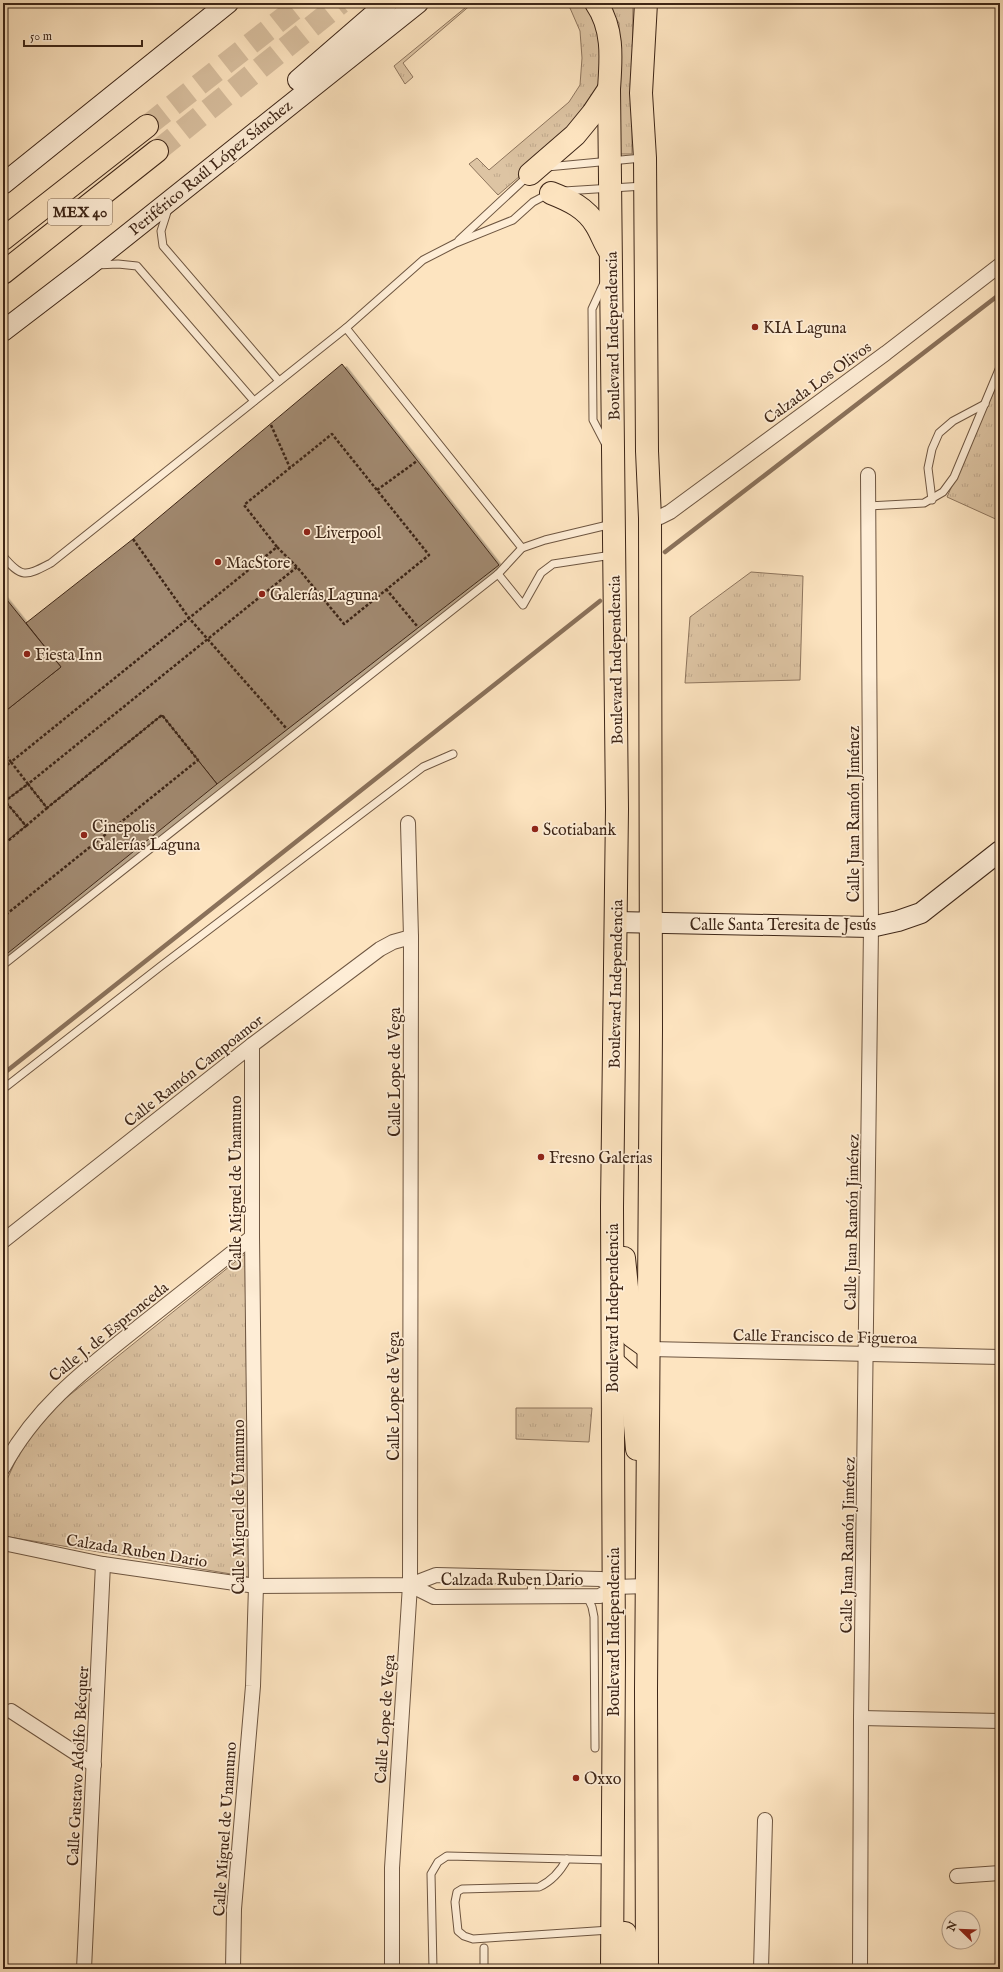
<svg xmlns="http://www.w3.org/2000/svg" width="1003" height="1972" viewBox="0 0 1003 1972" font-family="'IM FELL English',serif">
<defs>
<pattern id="grass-tufts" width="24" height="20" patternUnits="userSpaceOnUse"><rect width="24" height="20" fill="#ddc4a3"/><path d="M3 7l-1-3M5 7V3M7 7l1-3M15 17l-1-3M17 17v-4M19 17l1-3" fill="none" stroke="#bfa88c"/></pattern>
<filter id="shadow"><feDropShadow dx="4.5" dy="2.5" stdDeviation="0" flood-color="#0004"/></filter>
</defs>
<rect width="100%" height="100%" fill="#fde4c0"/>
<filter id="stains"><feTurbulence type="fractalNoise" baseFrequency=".005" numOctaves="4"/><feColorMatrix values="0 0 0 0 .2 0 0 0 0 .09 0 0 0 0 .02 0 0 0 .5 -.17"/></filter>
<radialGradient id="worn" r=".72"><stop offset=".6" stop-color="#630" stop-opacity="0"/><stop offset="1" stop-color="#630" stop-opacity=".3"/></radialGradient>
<!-- grass -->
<g fill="url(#grass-tufts)" stroke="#8e755d">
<path d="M471 3H473L403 63 413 77 405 84 394 66Z"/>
<path d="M563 3H588L606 39 595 111 498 195 469 164 477 158 489 170 569 102 580 85 582 58 580 31 570 8Z"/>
<path d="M605 3H633L632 154H619V23Z"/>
<path d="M1000 378V521L947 497Z"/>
<path d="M751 572 803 576 800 680 685 683 690 617Z"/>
<path d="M245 1254 249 1577 3 1536V1488L23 1445 61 1402Z"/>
<path d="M516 1408H592L589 1442 516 1439Z"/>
</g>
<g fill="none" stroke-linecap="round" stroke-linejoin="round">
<!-- stream -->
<g stroke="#8a715a" stroke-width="4.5">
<path d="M665 552 1000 294"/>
<path d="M3 1074 600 601"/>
</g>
</g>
<!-- building -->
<g fill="#a1896f" stroke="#3e2617" filter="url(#shadow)">
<path d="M342 364 499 565 217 784 162 715 47 808 28 784 5 801 26 826 3 844V713L61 667 26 623 133 539Z"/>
<path d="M3 595 61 667 3 713V655L6 653 3 648Z"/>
<path d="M162 715 217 784 3 957V844L26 826 5 801 28 784 47 808Z"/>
</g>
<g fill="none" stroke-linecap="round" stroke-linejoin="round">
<!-- highway-tunnel -->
<g stroke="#d7be9e" stroke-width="22" stroke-dasharray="22 11" stroke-linecap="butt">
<path d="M147 126 302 3"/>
<path d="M157 151 341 3"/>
</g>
<defs>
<g id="lane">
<path d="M547 167 642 158"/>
<path d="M564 191 644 186"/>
<path d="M168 209 161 231 163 246 279 381"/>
<path d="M459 240 529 175"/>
<path d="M96 265 118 264 137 266 254 401"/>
<path d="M604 283 592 309 593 420 606 445"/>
<path d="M346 328 423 260 456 243 513 220 533 202 550 193"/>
<path d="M932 500 928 468 932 449 939 433 953 421 985 404"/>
<path d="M868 506 924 503 943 492 954 477 1000 367"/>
<path d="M522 548 545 540 612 524"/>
<path d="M3 556C22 579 26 576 51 563L346 328 522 548 498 574 3 965"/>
<path d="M498 574 523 605 541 573 553 564 612 555"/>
<path d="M3 1089 161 966 423 767 453 754"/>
<path d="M531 1596 532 1577"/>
<path d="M587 1596 592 1607 594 1617 595 1748"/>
<path d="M567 1859C560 1872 552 1881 539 1887L462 1889 457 1892 455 1902 458 1931 464 1936 473 1939 610 1930"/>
<path d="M484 1948V1969"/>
<path d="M433 1969 431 1874 438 1862 447 1856 610 1860"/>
</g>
<g id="street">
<path d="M650 518 660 517 670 512 886 353 1000 265"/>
<path d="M3 1241 252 1045 380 949 393 942 411 937"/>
<path d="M650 1349 1000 1357"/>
<path d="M3 1468C36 1406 87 1368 141 1325 178 1296 215 1266 252 1237"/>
<path d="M3 1543 103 1564 256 1586 410 1585 436 1575 601 1579 614 1587"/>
<path d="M410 1585 434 1597 600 1596 614 1587 647 1586"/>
<path d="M11 1711 94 1765"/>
<path d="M861 1718 1000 1721"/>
<path d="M957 1876 1000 1873"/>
<path d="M84 1969 103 1564"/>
<path d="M233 1969 234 1909 253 1686 256 1586 252 1237V1045"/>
<path d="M392 1969V1868L410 1585 411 937 408 823"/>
<path d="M761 1969 765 1820"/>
<path d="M860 1969 861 1718 871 927 868 475"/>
</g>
<g id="secondary">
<path d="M298 80 387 3"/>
<path d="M3 184 228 3"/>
<path d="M3 331 88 266 418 3"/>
<path d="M616 922 871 927 898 921 921 913 1000 851"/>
</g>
<g id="primary">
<path d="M596 3C614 29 611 59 609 89L617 809 612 1207 614 1659 612 1969"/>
<path d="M646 3 641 93 645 158 647 451 650 518 651 1029 646 1690 647 1969"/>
<path d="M530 174 575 135 593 113 609 89"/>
<path d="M551 193C569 200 586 208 596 225 601 233 604 242 609 250"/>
<path d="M624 1258 632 1336 650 1349"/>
<path d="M613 1362 631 1378 637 1449"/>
<path d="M625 1933 628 1969"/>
</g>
<g id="highway">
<path d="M3 239 147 126"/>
<path d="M3 273 157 151"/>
</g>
</defs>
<!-- lane casing -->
<use href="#lane" stroke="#6e5641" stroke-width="9"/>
<!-- street casing -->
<use href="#street" stroke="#6e5641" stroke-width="16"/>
<!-- secondary casing -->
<use href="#secondary" stroke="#3e2617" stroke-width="22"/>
<!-- primary casing -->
<use href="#primary" stroke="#3e2617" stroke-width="24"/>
<!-- highway casing -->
<use href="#highway" stroke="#3e2617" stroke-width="24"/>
<!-- path -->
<g stroke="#3e2617" stroke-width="2.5" stroke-dasharray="3 2" stroke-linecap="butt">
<path d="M271 425 290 468"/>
<path d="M377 490 417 461"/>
<path d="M133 539 189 618 286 728"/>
<path d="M277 547 297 567"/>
<path d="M386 589 417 626"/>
<path d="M3 752 11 762 277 547 244 505 332 434 429 555 344 624 297 567 28 784 47 808 162 715 198 760 3 917"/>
<path d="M3 768 11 762 28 784 5 801 3 798"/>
<path d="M3 803 5 801 26 826 3 845"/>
<path d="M26 826 47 808"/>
</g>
<!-- lane -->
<use href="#lane" stroke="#feedd6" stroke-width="7"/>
<!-- street -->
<use href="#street" stroke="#feedd6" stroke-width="14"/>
<!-- secondary -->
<use href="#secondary" stroke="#feedd6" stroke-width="20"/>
<!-- primary -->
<use href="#primary" stroke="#fde4c0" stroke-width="22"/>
<!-- highway -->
<use href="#highway" stroke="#fde4c0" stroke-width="22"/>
</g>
<!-- markers -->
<g fill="#8f2418" stroke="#feedd6" stroke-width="1.5">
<circle cx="755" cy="327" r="4"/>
<circle cx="307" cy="532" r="4"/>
<circle cx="218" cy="562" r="4"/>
<circle cx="262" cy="594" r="4"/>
<circle cx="27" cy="654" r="4"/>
<circle cx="535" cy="829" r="4"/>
<circle cx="84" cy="835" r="4"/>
<circle cx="541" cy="1157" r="4"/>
<circle cx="576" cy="1778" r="4"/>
</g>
<g text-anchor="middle" stroke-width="3.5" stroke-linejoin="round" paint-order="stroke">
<!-- shield labels -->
<rect fill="#feedd6" stroke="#786250" stroke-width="1" x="48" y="199" width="64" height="26" rx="3"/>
<g font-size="15" font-weight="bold" fill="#3e2617">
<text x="80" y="217">MEX 40</text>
</g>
<!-- street labels -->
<g font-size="16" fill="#3e2617" stroke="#feedd6">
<text transform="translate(210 167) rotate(-39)" y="6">Periférico Raúl López Sánchez</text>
<text transform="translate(612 336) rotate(-91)" y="6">Boulevard Independencia</text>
<text transform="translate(817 382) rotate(-36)" y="6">Calzada Los Olivos</text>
<text transform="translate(615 660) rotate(-91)" y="6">Boulevard Independencia</text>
<text transform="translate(853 814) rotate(-90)" y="6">Calle Juan Ramón Jiménez</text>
<text x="783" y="930">Calle Santa Teresita de Jesús</text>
<text transform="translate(615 984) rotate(-89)" y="6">Boulevard Independencia</text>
<text transform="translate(193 1070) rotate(-38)" y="6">Calle Ramón Campoamor</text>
<text transform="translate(394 1072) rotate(-90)" y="6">Calle Lope de Vega</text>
<text transform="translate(235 1183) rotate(-90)" y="6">Calle Miguel de Unamuno</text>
<text transform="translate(851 1222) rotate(-89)" y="6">Calle Juan Ramón Jiménez</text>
<text transform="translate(612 1308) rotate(-90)" y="6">Boulevard Independencia</text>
<text transform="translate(108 1331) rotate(-39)" y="6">Calle J. de Espronceda</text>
<text transform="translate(825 1336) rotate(1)" y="6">Calle Francisco de Figueroa</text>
<text transform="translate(393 1396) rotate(-90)" y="6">Calle Lope de Vega</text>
<text transform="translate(238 1507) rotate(-90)" y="6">Calle Miguel de Unamuno</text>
<text transform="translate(847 1545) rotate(-89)" y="6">Calle Juan Ramón Jiménez</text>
<text transform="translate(137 1550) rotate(9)" y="6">Calzada Ruben Dario</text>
<text x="512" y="1585">Calzada Ruben Dario</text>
<text transform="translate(613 1632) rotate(-90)" y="6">Boulevard Independencia</text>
<text transform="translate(384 1719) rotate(-86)" y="6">Calle Lope de Vega</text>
<text transform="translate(77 1766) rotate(-87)" y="6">Calle Gustavo Adolfo Bécquer</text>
<text transform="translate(224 1829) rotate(-86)" y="6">Calle Miguel de Unamuno</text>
</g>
<!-- poi labels -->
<g font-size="16" fill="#3e2617" stroke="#feedd6" text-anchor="start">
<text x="763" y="333">KIA Laguna</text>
<text x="315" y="538">Liverpool</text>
<text x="226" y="568">MacStore</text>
<text x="270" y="600">Galerías Laguna</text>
<text x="35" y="660">Fiesta Inn</text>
<text x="92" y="832">Cinepolis<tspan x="92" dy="18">Galerías Laguna</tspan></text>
<text x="543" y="835">Scotiabank</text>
<text x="549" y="1163">Fresno Galerias</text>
<text x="584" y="1784">Oxxo</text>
</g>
</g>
<!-- margin -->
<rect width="1003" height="1972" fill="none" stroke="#fde4c0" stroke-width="16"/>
<rect x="4" y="4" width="995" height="1964" fill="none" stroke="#3e2617" stroke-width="2"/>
<rect x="8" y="8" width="987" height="1956" fill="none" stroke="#3e2617"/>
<!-- north arrow -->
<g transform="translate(961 1930) rotate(293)"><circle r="19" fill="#feedd6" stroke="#b19d8a"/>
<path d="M0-3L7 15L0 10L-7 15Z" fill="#8f2418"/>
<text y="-6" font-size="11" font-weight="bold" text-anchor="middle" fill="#3e2617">N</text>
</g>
<!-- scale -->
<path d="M24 40v6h118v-6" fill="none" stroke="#3e2617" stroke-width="2"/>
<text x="30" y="40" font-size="12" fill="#3e2617" stroke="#feedd6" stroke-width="3" paint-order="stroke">50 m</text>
<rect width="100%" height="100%" filter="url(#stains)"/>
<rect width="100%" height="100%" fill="url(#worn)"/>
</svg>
